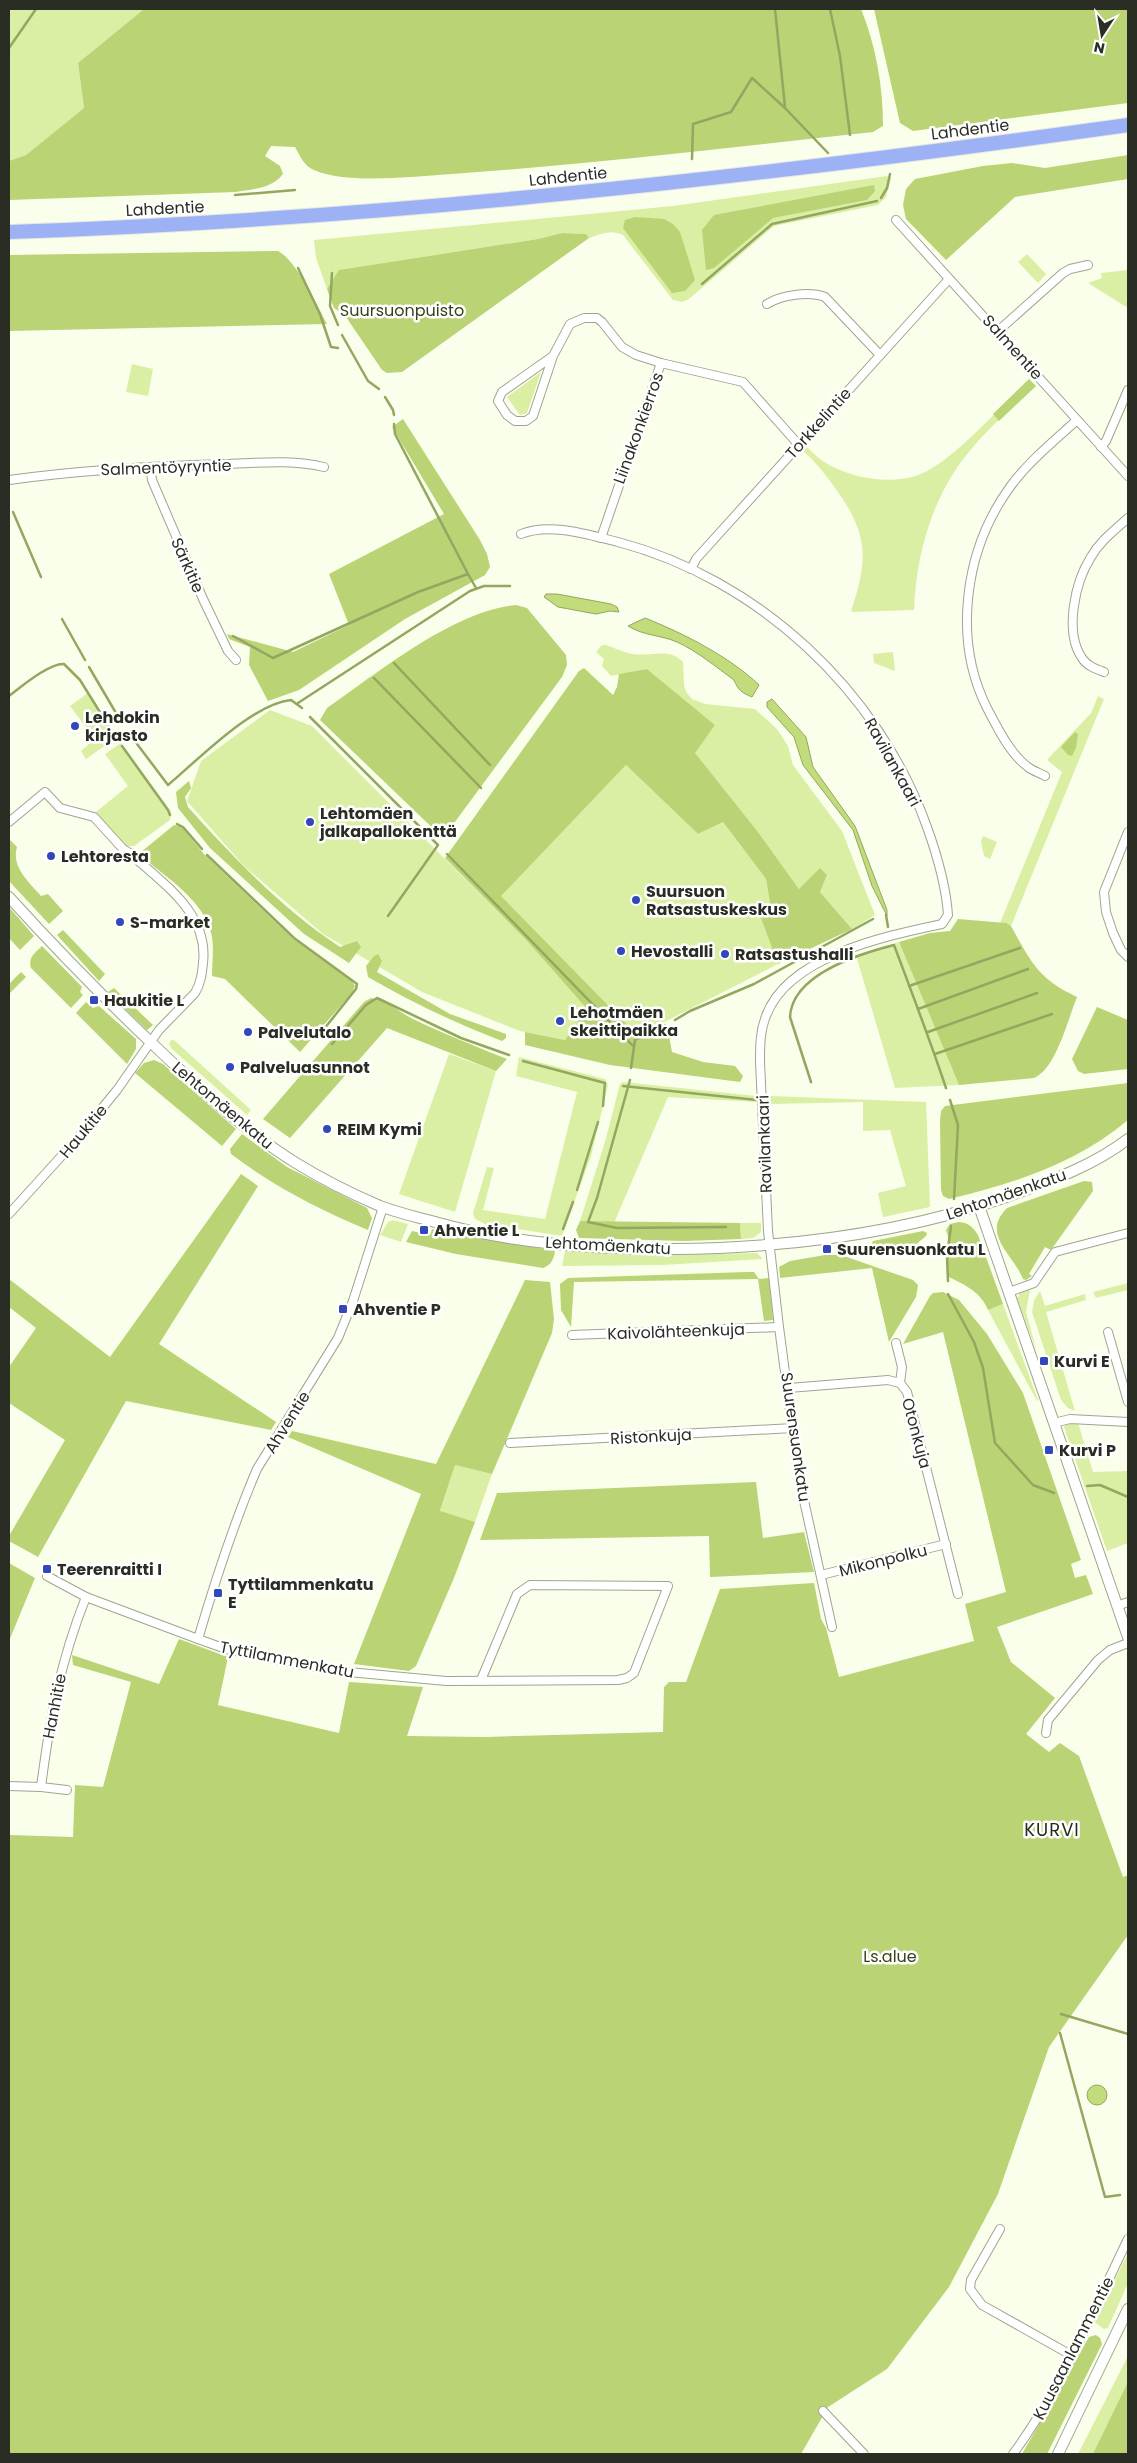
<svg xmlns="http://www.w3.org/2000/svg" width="1137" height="2463" viewBox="0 0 1137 2463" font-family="Poppins,sans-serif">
<rect width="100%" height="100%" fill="#f9ffeb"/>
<!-- green -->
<g fill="#daefa4">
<path d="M9 9H144L78 63 84 108 26 155 9 161Z"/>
<path d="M887 176 891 179 886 197 878 205 774 226 689 299 682 302 673 300 623 235C610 229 601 234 589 238L586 234 562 233 538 239 340 270 327 289 316 258 314 240 673 206Z"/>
<path d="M1027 254 1046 274 1038 283 1018 262Z"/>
<path d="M1128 270V308L1088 283 1102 278 1101 273Z"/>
<path d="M132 364 153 369 148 396 126 392Z"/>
<path d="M541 372 527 413 520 415 507 397Z"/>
<path d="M1029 379 1036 386C1013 407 988 428 968 453 932 497 916 555 914 610L853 612 851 611C869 558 868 533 835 488 825 474 815 461 802 450L806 446C812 452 819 459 826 463 853 479 894 486 923 473 956 458 1002 405 1029 379Z"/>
<path d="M602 645H606C615 648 624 653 633 654 652 657 669 647 683 662L684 685 686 692 692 699 705 704 755 709 777 729 788 746 793 765 842 831 875 915 852 929 820 892 827 875 799 889 758 832 694 753 715 725 647 669 611 676 602 666 604 659 596 652Z"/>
<path d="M893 652 895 671 874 663 873 654Z"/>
<path d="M88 693 117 737 86 759 81 751 95 739 70 706Z"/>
<path d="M1098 696 1104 699 1011 926 1000 923 1062 772 1047 760 1091 713Z"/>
<path d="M270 710 312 726 528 942 588 1010 565 1040 520 1031 422 992 323 934 243 865 187 801 201 761Z"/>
<path d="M121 743 171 812 170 820 134 846H125L96 812 128 786 105 754Z"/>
<path d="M626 765 698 834 723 822 766 879 770 903 759 913 778 964 637 1036 500 896Z"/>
<path d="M983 836 997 842 990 859 984 856 981 842Z"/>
<path d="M899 942 959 1085 895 1088 856 955Z"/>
<path d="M171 1040H174L251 1110 247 1115 172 1049 169 1044Z"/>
<path d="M449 1054 496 1071 455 1212 399 1194Z"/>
<path d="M519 1057 605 1079 608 1085 591 1156 562 1236 485 1224 475 1219 473 1213 487 1167 494 1168 483 1210 545 1219 577 1092 516 1076Z"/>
<path d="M623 1082 756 1096V1102L668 1097 614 1223 580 1221 605 1142 620 1084Z"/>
<path d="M770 1096 926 1102 930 1207 883 1217 878 1193 906 1186 890 1130 863 1131V1102L770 1104Z"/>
<path d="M393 1220 408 1224 401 1242 380 1235 388 1222Z"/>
<path d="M740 1223H761V1232L753 1238 741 1239Z"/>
<path d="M565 1251 659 1255 757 1253 763 1259 662 1265 562 1266Z"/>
<path d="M1128 1283V1290L1096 1298 1093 1292Z"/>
<path d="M1030 1290 1026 1312 1037 1352 1017 1299 1020 1293Z"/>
<path d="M1040 1291 1045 1306 1085 1294 1086 1300 1046 1312 1075 1411 1068 1408 1061 1400 1032 1312 1034 1300Z"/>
<path d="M1003 1304 1038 1400 1037 1401 988 1310Z"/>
<path d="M1067 1423H1078L1093 1472 1128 1471V1543L1107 1551 1064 1427Z"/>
<path d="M455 1465 492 1474 475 1522 440 1512Z"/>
<path d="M1128 2253V2283L1108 2328 1104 2329 1094 2322Z"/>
<path d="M1128 2356V2454H1078Z"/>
</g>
<!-- forest -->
<g fill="#bad374">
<path d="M144 9H861C876 46 883 86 883 126L873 132C733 147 593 164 452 174 416 176 347 185 314 170 304 166 300 156 295 147L271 146 265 156 280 166 283 174C272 189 252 189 235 192L9 200V161L26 155 84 108 78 63Z"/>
<path d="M874 9H1128V103L913 131 900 123Z"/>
<path d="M1128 155V179L1015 197 946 260 906 219 903 205 906 189 915 179 983 166 1012 163 1045 168Z"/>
<path d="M874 185 875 191 867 200 773 218 714 268 706 270 702 230 714 215Z"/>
<path d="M635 217 664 219 673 224 680 232 695 280 685 291 672 293 623 228 625 220Z"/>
<path d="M562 233 586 234 589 238 402 372 387 373 382 370 344 314 334 308 327 289 339 270 538 239Z"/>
<path d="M278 251C297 261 316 304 327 324L9 331V255Z"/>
<path d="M1029 379 1036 386 999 421 993 414Z"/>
<path d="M403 419 480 540 487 554 490 567 485 575 405 619 299 690 268 701 249 665 250 647 229 639 227 634 293 652 349 625 329 574 444 514 392 427Z"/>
<path d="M516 605 527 608 566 655 567 665 562 677 443 838 320 720 327 708C379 672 453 611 516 605Z"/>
<path d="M584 668 613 695 617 687 619 674 647 669 715 725 695 753 758 832 799 889 820 868 827 875 820 892 852 929 778 964 759 913 770 903 766 879 723 822 698 834 626 765 501 896 637 1035 661 1023 669 1036 672 1052 703 1062 735 1066 743 1076 740 1082 610 1065 525 1045V1032L565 1040 587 1009 528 942 445 858 579 671Z"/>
<path d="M1075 732 1078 734 1076 748 1072 756 1068 755 1061 747Z"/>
<path d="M189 781 191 788 185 797 188 807C235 859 282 909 340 947L357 941 361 947 349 963 304 934 210 848 178 808 176 792Z"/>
<path d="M174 825 181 826 204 854 292 938 350 978 355 986 352 993 300 1052 225 979 212 976C212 963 214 949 212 937 206 901 165 877 140 855L141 852Z"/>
<path d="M9 839 17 847C11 867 29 882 41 896L48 894 63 911 49 924 9 881Z"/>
<path d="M9 907 34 936 20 950 9 938Z"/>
<path d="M958 919 1006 923 1011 926C1031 962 1038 979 1077 997 1068 1019 1056 1069 1034 1078L959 1085 899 942 930 933 950 931Z"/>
<path d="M63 930 105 974 99 981 57 935Z"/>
<path d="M42 946 82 987 80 992 83 995 71 1008 31 968C28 957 35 953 42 946Z"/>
<path d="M378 954 382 961 377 972 450 1014 506 1034V1038L502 1041C455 1023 411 1002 368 977L366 966 374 956Z"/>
<path d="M21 972 26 977 9 994V984Z"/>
<path d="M114 988 153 1025 147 1030 108 992Z"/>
<path d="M371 998C387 1000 399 1012 413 1019 444 1034 475 1046 507 1059L496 1071 387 1028 290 1138 263 1119 364 1002Z"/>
<path d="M86 1002 93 1008 99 1006 136 1039V1049L127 1064 76 1013Z"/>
<path d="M1097 1007 1128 1020V1069L1084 1074 1078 1071 1072 1059Z"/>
<path d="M154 1060 163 1064 236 1129 222 1146 135 1073 144 1063Z"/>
<path d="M1128 1083V1120C1077 1163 1013 1184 949 1199L943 1196 941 1190 940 1120 941 1111 945 1106Z"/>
<path d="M242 1134 287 1167 367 1208 372 1218 368 1230C320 1210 273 1186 231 1154L230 1149Z"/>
<path d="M241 1174 258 1186 159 1344 276 1422 271 1430 126 1401 38 1557 9 1541V1536L65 1440 9 1403V1367L36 1328 9 1307V1279L110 1357Z"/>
<path d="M1084 1181 1092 1182 1093 1191 1051 1250 1045 1247 1029 1274 1032 1276 1026 1280 1023 1279C1014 1255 980 1235 1007 1208Z"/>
<path d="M580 1221 740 1223 741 1239 684 1241 579 1238 576 1230Z"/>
<path d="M959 1222C969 1223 973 1227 978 1235L1003 1304 988 1310C981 1292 965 1285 949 1277 942 1263 953 1247 946 1230L950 1224Z"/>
<path d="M432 1229 555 1251C554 1259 551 1265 543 1268L456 1254 406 1242 412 1231 430 1235Z"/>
<path d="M923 1231 927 1233 926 1236 914 1246 887 1253 872 1249 870 1246 873 1241Z"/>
<path d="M825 1255H841L913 1280 918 1285 916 1297 889 1342 872 1268 780 1278 779 1267 790 1261Z"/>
<path d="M747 1272H754L759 1279 769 1278 773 1320 764 1321 758 1279 574 1282 571 1327 561 1310 560 1284 568 1278Z"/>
<path d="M525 1280 550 1282 554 1319 552 1333 492 1474 455 1465 440 1511 475 1522 454 1578 416 1666 409 1671 354 1664 421 1494 288 1437 292 1431 436 1464Z"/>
<path d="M943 1292 959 1300 987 1334 1023 1393 1081 1560 1071 1564 1075 1578 1086 1575 1093 1594 997 1627 1011 1662 1055 1698 1026 1734 1049 1752 1060 1743 1079 1756 1123 1877 1128 1875V1935L1049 2047 998 2194 949 2287 887 2369 828 2407 801 2454H9V1835L73 1837 75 1785 103 1787 131 1682 73 1665 72 1655 159 1684 179 1639 228 1657 218 1705 339 1733 349 1682 423 1687 407 1736 485 1737 663 1732 664 1687 669 1682H686L720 1589 814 1583 821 1619 826 1628 839 1677 974 1641 965 1604 1006 1592 943 1332 903 1344 930 1296 933 1293Z"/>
<path d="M756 1482 763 1538 804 1532 814 1572 710 1577 709 1536 480 1540 497 1493Z"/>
<path d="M9 1563 35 1578 9 1641Z"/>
<path d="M1096 2335 1100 2338 1102 2344 1047 2454H1022L1089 2337Z"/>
<path d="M1128 2382V2454H1093Z"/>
</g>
<!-- water -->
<g fill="#c2db7b" stroke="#94a761">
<path d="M557 594 611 604 617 607 619 612 610 611 596 614 558 607 544 597 546 594Z"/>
<path d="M645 618C683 633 730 657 759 685L752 697C742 693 738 690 734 680 716 667 697 651 677 642 661 635 644 636 628 626Z"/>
<path d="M772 699 806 737 813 767 855 826 887 910V916L872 886 853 830 803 765 794 737 767 707V702Z"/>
<circle cx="1097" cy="2095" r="10"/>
</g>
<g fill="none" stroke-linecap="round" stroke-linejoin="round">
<!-- stream -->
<g stroke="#94a761" stroke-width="2.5">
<path d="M775 9 785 107"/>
<path d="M830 9 840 56 850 135"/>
<path d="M9 48 36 9"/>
<path d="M692 159 693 124 731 112 752 78 785 108 828 153"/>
<path d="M235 195 295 190"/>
<path d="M881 198 887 188 890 174"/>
<path d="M298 268 320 314 331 347 338 348"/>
<path d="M332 273 330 306 338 325"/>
<path d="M702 284 772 224 877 201"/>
<path d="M342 335 368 381 379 389"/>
<path d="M385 397 393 410 394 415"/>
<path d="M394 424 395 434 468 574"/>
<path d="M13 512 41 577"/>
<path d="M62 619 85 660"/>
<path d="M233 636 273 658 418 592 468 574 476 588"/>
<path d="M394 663 490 765"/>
<path d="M89 667 116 713"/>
<path d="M374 678 481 788"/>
<path d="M9 696C21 687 49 663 64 664L80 680 116 738"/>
<path d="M298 703 470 591 484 586H510"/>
<path d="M310 717 438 845 388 916"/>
<path d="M119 718 123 724"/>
<path d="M128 732 168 785C199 759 252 704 291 700L302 708"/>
<path d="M122 746 168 810 170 815"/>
<path d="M177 824 183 827 202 849"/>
<path d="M447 854 633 1046"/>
<path d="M207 855 294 938 357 984 356 989 324 1029"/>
<path d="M886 915 888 927"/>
<path d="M909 986 1020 948"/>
<path d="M918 1009 1028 969"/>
<path d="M675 1020 690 1011 754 984 873 919"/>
<path d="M928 1032 1037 993"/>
<path d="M332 1044 366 1005 377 998 461 1038 509 1055"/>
<path d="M935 1054 1052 1014"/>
<path d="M523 1061 605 1083 603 1106"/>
<path d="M631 1068 635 1040 665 1025"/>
<path d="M630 1080 597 1198 588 1222 617 1228 726 1227"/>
<path d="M811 1082 790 1017C792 974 859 954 894 945 912 993 930 1040 946 1088"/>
<path d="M623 1086 757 1100"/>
<path d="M950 1100 958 1125 954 1199"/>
<path d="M577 1190 598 1122"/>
<path d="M563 1229 573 1202"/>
<path d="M948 1281 947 1256 951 1226"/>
<path d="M948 1294 974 1342 983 1368 995 1443 1033 1485 1054 1493"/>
<path d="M1087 1486 1100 1485 1128 1497"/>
<path d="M1061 2014 1128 2034"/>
<path d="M1060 2033 1105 2197 1120 2195"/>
</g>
<defs>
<g id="street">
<path d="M896 220 1128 476"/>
<path d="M767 304C781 295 809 291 825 297L880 355"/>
<path d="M998 331 1063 273 1070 269 1088 265"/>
<path d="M553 356 533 416 526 421H515L507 415 498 401 502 392 553 356 570 324 584 318H597L602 322 622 347 636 355 661 363 743 382 798 444"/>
<path d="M1101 447 1106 441 1128 390"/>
<path d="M150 467 152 480 203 599 228 651 236 660"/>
<path d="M9 480C81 470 152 466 225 464 257 463 292 459 324 467"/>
<path d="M521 534C550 522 589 535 618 542 758 579 878 690 927 827 937 855 946 885 948 915L942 924C886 936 788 956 766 1016 760 1031 760 1046 760 1062L768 1231 779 1327 799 1478 832 1627"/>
<path d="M601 538 661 363"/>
<path d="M691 569 696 559 949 279"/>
<path d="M1104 672C1096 669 1087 666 1082 658 1064 632 1075 582 1091 557 1100 541 1115 530 1128 518"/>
<path d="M1045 776C1040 773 1033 771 1028 767 1010 754 997 727 987 708 952 638 965 549 1010 487 1028 462 1054 441 1077 420"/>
<path d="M9 822 45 792 60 808 94 817 123 849 131 854C163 884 209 913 203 963 202 973 201 983 195 993L159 1030 117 1090 76 1140 9 1214"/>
<path d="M1128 832 1104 892 1106 912 1113 933 1121 950 1128 957"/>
<path d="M1009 1292 1034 1283 1055 1252 1128 1233"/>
<path d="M1108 1332 1128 1402"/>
<path d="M572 1335 779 1327"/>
<path d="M896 1343 902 1367 900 1383"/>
<path d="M789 1388 888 1380 900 1383 907 1392 958 1594"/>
<path d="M1054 1423 1070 1419 1128 1422"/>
<path d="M510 1443 793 1428"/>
<path d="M821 1575 946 1544"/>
<path d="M47 1576 86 1597 198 1639 226 1649 298 1664 338 1671 446 1681 618 1680 627 1678 634 1673 668 1586 530 1585 517 1594 481 1680"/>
<path d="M1117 1606 1128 1602"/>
<path d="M198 1639C215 1581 233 1525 257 1469L338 1338 353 1301 383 1207"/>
<path d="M1046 1733 1048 1720 1098 1660 1110 1650 1128 1643"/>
<path d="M9 1786 41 1787C50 1718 60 1662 86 1597"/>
<path d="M41 1787 67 1790"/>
<path d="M1000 2229 971 2280 970 2289 982 2305 1071 2355"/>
<path d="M823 2411 864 2454"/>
<path d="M1013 2454C1061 2389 1093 2311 1128 2239"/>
</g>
<g id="secondary">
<path d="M9 897C57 950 107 1001 159 1050 202 1091 246 1132 296 1163 322 1179 352 1194 380 1206 398 1213 417 1217 435 1222 513 1244 593 1249 673 1249 787 1248 901 1234 1009 1196 1050 1181 1093 1166 1128 1139"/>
<path d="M979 1206 1128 1637"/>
<path d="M1058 2454 1128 2309"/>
</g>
<path id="highway" d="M9 232C384 219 757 177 1128 125"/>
</defs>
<!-- street casing -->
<use href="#street" stroke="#9ea58f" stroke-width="10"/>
<!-- secondary casing -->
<use href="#secondary" stroke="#9ea58f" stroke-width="12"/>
<!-- highway casing -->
<use href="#highway" stroke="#e5e6e5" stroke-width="16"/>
<!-- street -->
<use href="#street" stroke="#fff" stroke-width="8"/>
<!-- secondary -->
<use href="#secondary" stroke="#fff" stroke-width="10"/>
<!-- highway -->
<use href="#highway" stroke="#9cb2f4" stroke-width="14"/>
</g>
<!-- markers -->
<g fill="#3347b8" stroke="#fff" stroke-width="2">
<circle cx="75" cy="726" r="5"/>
<circle cx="310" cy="822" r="5"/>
<circle cx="51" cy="856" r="5"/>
<circle cx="636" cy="900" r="5"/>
<circle cx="120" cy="922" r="5"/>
<circle cx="621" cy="951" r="5"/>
<circle cx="725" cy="954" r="5"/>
<rect x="89" y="995" width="10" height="10" rx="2.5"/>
<circle cx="560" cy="1021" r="5"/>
<circle cx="248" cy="1032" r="5"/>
<circle cx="230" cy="1067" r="5"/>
<circle cx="327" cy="1129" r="5"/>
<rect x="419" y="1225" width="10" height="10" rx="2.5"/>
<rect x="822" y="1244" width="10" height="10" rx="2.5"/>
<rect x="338" y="1304" width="10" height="10" rx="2.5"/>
<rect x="1039" y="1356" width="10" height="10" rx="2.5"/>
<rect x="1044" y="1445" width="10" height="10" rx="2.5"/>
<rect x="42" y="1564" width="10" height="10" rx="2.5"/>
<rect x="213" y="1588" width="10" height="10" rx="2.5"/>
</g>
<g text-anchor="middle" stroke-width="5" stroke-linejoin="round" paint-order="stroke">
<!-- street labels -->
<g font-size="16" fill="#2a2d24" stroke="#fff">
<text transform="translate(970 129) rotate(-7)" y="6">Lahdentie</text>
<text transform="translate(568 176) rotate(-6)" y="6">Lahdentie</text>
<text transform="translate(165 208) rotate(-3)" y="6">Lahdentie</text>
<text transform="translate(1013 347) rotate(48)" y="6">Salmentie</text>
<text transform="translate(818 423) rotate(-48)" y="6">Torkkelintie</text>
<text transform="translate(638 428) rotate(-70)" y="6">Liinakonkierros</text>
<text transform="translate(166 467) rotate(-2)" y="6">Salmentöyryntie</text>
<text transform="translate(188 565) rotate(66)" y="6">Särkitie</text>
<text transform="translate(893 762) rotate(61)" y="6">Ravilankaari</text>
<text transform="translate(223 1105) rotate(40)" y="6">Lehtomäenkatu</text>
<text transform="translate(83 1131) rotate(-50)" y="6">Haukitie</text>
<text transform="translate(764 1144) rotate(-92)" y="6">Ravilankaari</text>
<text transform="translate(1006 1194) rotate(-19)" y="6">Lehtomäenkatu</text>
<text transform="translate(608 1245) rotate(3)" y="6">Lehtomäenkatu</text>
<text transform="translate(676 1331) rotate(-2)" y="6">Kaivolähteenkuja</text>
<text transform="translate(287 1422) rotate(-58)" y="6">Ahventie</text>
<text transform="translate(917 1433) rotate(75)" y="6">Otonkuja</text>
<text transform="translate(651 1436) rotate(-3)" y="6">Ristonkuja</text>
<text transform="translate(796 1437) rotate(82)" y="6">Suurensuonkatu</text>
<text transform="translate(883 1560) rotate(-14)" y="6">Mikonpolku</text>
<text transform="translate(287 1659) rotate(11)" y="6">Tyttilammenkatu</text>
<text transform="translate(54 1706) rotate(-79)" y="6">Hanhitie</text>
<text transform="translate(1073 2348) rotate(-63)" y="6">Kuusaanlammentie</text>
</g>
<!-- park labels -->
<g font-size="16" fill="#374119" stroke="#fff">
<text x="402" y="316">Suursuonpuisto</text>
<text x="890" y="1962">Ls.alue</text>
</g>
<!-- poi labels -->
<g font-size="16" font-weight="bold" fill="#2a2d24" stroke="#fff" text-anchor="start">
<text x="85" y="723">Lehdokin<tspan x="85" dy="18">kirjasto</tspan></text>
<text x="320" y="819">Lehtomäen<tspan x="320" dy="18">jalkapallokenttä</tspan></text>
<text x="61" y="862">Lehtoresta</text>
<text x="646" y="897">Suursuon<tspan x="646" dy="18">Ratsastuskeskus</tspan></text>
<text x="130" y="928">S-market</text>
<text x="631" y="957">Hevostalli</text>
<text x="735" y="960">Ratsastushalli</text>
<text x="104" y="1006">Haukitie L</text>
<text x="570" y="1018">Lehotmäen<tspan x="570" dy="18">skeittipaikka</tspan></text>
<text x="258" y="1038">Palvelutalo</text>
<text x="240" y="1073">Palveluasunnot</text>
<text x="337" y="1135">REIM Kymi</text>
<text x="434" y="1236">Ahventie L</text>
<text x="837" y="1255">Suurensuonkatu L</text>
<text x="353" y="1315">Ahventie P</text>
<text x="1054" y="1367">Kurvi E</text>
<text x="1059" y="1456">Kurvi P</text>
<text x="57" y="1575">Teerenraitti I</text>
<text x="228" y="1590">Tyttilammenkatu<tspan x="228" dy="18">E</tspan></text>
</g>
<!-- neighbourhood labels -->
<g font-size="18" letter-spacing="1" fill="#272c1a" stroke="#fff">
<text x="1052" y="1836">KURVI</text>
</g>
</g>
<!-- border -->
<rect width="1137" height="2463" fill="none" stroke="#2a2d24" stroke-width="20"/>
<!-- north arrow -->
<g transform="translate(1102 35) rotate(192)" stroke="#ffffff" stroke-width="4" paint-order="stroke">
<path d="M0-4L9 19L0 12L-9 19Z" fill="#2a2d24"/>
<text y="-8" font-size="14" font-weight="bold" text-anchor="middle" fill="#2a2d24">N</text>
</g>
</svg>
